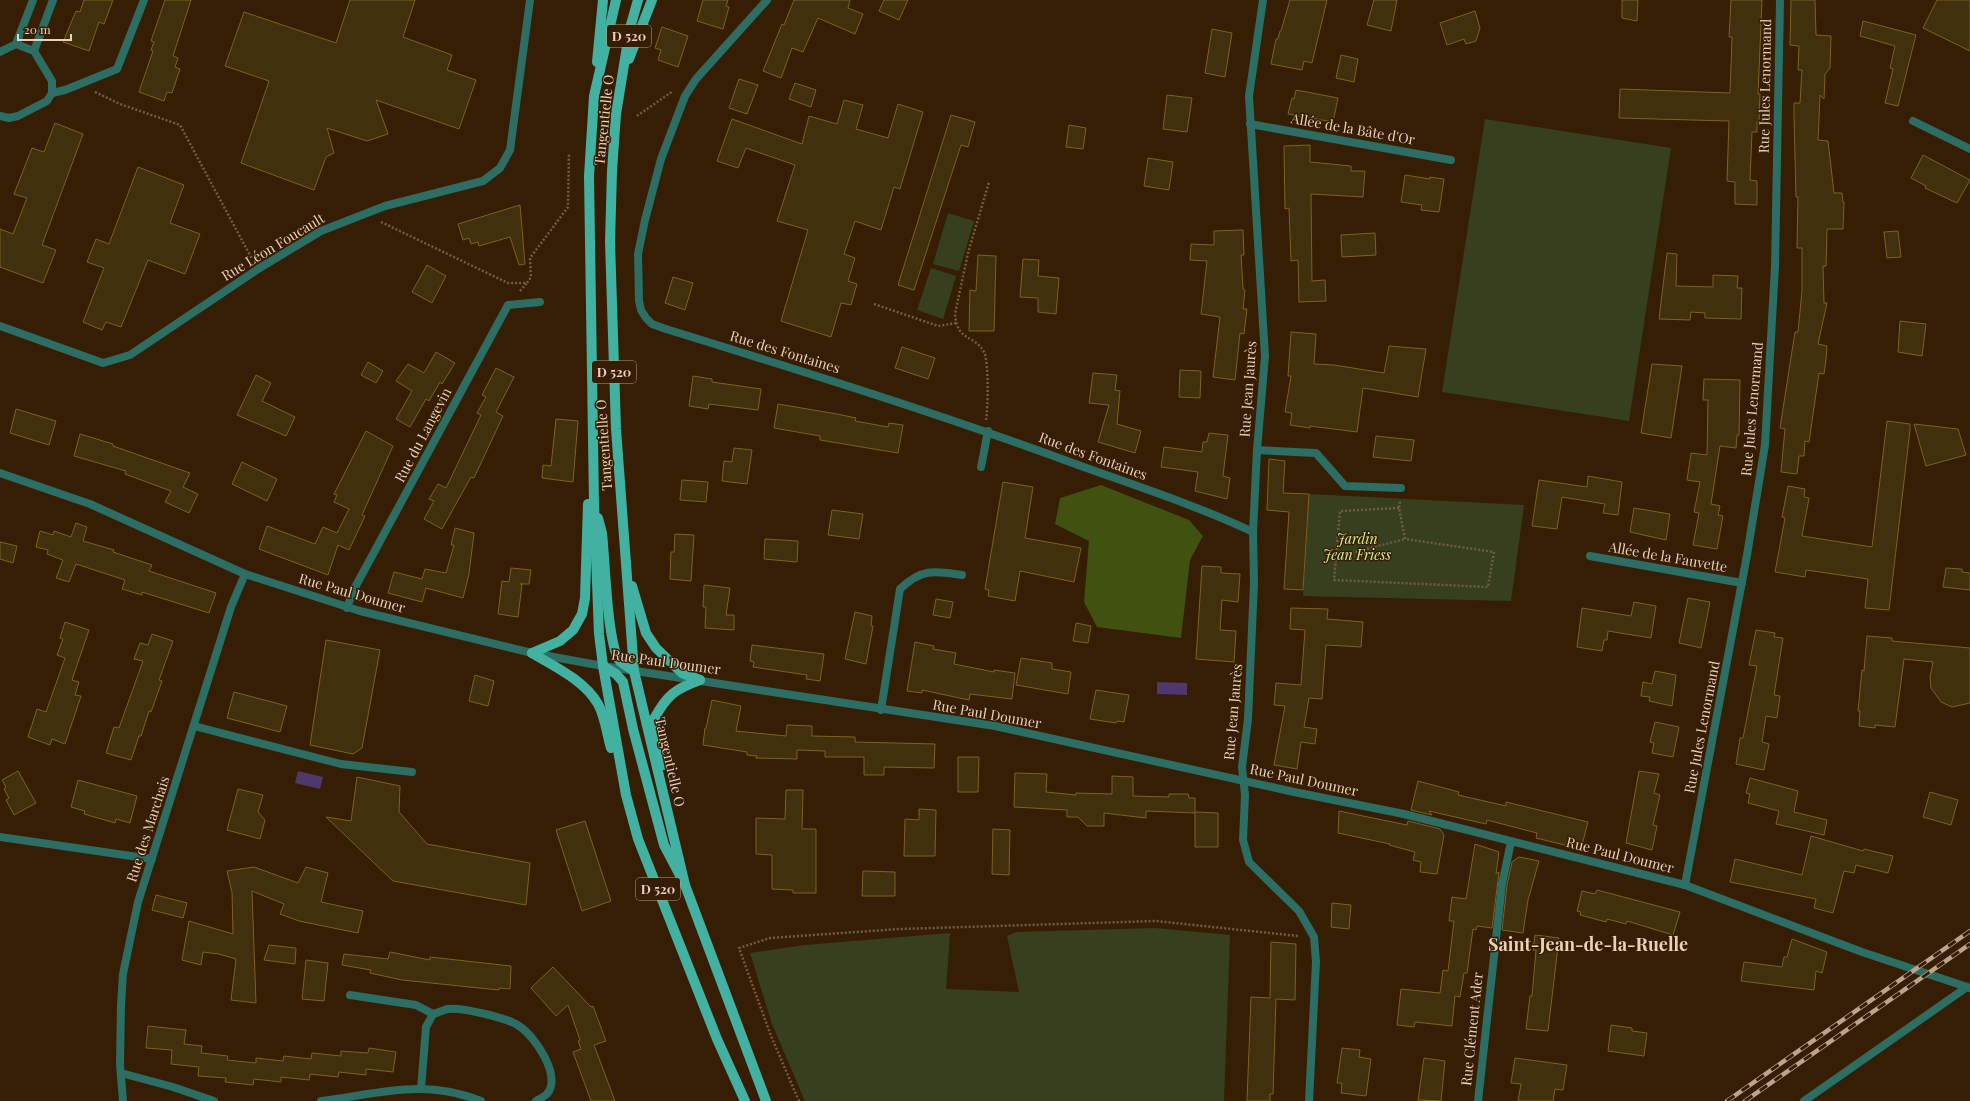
<svg xmlns="http://www.w3.org/2000/svg" width="1970" height="1101" viewBox="0 0 1970 1101" font-family="'Playfair Display',serif">
<rect width="100%" height="100%" fill="#361e04"/>
<!-- green -->
<g fill="#36401e">
<path d="M1485 119 1671 148 1629 421 1442 392Z"/>
<path d="M948 213 974 221 959 271 933 264Z"/>
<path d="M931 268 956 276 943 319 917 310Z"/>
<path d="M1309 494 1524 505 1511 601 1303 596Z"/>
<path d="M1155 928 1230 935 1224 1101H805L772 1024 750 953 805 945 950 933 946 989 1019 992 1007 936 1016 932Z"/>
</g>
<!-- forest -->
<path fill="#405110" d="M1101 485 1189 520 1203 536 1190 560 1181 638 1097 627 1084 602 1089 541 1055 524 1060 498Z"/>
<!-- water -->
<g fill="#4f386d">
<path d="M1157 682 1187 683V695L1157 694Z"/>
<path d="M298 771 323 777 320 789 295 783Z"/>
</g>
<!-- building -->
<g fill="#40300e" stroke="#7f611f">
<path d="M84 0H113L104 24 99 22 89 51 63 42 76 11 80 12Z"/>
<path d="M165 0H191L173 56 178 58 175 67 180 69 172 93 167 92 164 101 139 92 153 51 151 50 154 42 151 41Z"/>
<path d="M350 0H415L403 37 452 55 447 70 476 80 459 129 376 100 388 134 367 141 327 128 334 153 326 157 314 190 241 163 269 81 225 66 244 12 336 43Z"/>
<path d="M703 0H728L726 6 729 7 723 29 697 21Z"/>
<path d="M794 0H850L848 8 863 14 855 34 818 18 803 52 792 48 781 78 763 71 782 24 784 25Z"/>
<path d="M884 0H908L899 20 879 11Z"/>
<path d="M1290 0H1327L1312 63 1304 61 1302 70 1271 64 1276 39H1278L1280 31H1281Z"/>
<path d="M1374 0H1397L1391 31 1367 25Z"/>
<path d="M1622 0H1638L1637 21 1622 18Z"/>
<path d="M1731 0H1762L1758 94H1760L1759 122H1757V132H1752L1750 180 1757 181V205L1735 204V182L1727 181 1729 121 1619 118 1620 89 1730 93 1732 37H1729Z"/>
<path d="M1791 0H1815L1816 35 1831 36 1830 68 1825 74 1824 99 1820 95 1818 140 1828 141 1834 193H1842L1843 202H1844L1843 229H1827L1826 266H1823L1824 303H1827L1818 344 1827 346 1826 359 1824 374 1819 373 1809 442 1805 441 1804 456H1799L1797 474 1781 472 1785 429 1780 428 1795 332H1798L1802 291V248H1797L1798 197H1796L1794 118V103H1800L1802 70H1798L1799 46 1790 45Z"/>
<path d="M1937 0H1970V51L1923 28Z"/>
<path d="M1475 11 1480 28 1476 41 1466 44 1464 39 1447 45 1440 23Z"/>
<path d="M1863 21 1916 35 1898 106 1885 103 1893 69 1890 68 1895 46 1860 36Z"/>
<path d="M662 27 688 36 678 67 658 60 661 50 655 48Z"/>
<path d="M1212 29 1232 33 1225 77 1205 73Z"/>
<path d="M1341 55 1358 59 1354 82 1336 78Z"/>
<path d="M739 79 758 85 747 114 729 108Z"/>
<path d="M795 83 816 90 811 107 789 99Z"/>
<path d="M1296 90 1338 98 1333 122 1288 114 1292 98 1294 99Z"/>
<path d="M1167 95 1192 98 1187 132 1163 129Z"/>
<path d="M844 100 863 105 856 129 888 138 898 104 923 112 900 189 894 187 881 230 855 221 844 254 855 258 848 281 857 284 851 305 841 303 831 337 781 321 808 230 777 221 795 165 746 148 738 168 717 161 732 119 802 144 809 116 837 124Z"/>
<path d="M951 115 975 122 968 147 961 145 914 290 898 285Z"/>
<path d="M55 123 83 134 42 245 56 250 43 283 0 267V229L13 234 27 198 14 194 32 148 44 152Z"/>
<path d="M1069 125 1086 128 1083 149 1066 147Z"/>
<path d="M1310 145V162L1351 166V171H1365L1363 197 1311 194 1312 281 1325 280 1326 301 1299 302 1298 260 1291 261 1289 208 1285 209 1284 146Z"/>
<path d="M1923 155 1970 180 1957 203 1925 188 1926 186 1911 178Z"/>
<path d="M1148 158 1173 162 1169 190 1144 186Z"/>
<path d="M138 167 184 185 170 223 200 234 185 274 148 260 121 327 106 322 102 330 83 322 104 268 87 262 96 239 109 244Z"/>
<path d="M1405 175 1430 179V177L1444 179 1439 212 1421 210 1422 205 1401 202Z"/>
<path d="M520 205 525 264 519 265 510 237 479 246 478 242 471 244 469 238 463 240 458 224Z"/>
<path d="M1243 230 1244 255H1241L1243 289 1245 290 1243 309H1247L1244 334 1240 333 1235 380 1213 377 1220 317 1201 314 1207 261 1190 260 1191 244 1214 245V231Z"/>
<path d="M1898 231 1901 257 1887 258 1884 232Z"/>
<path d="M1375 233 1376 255 1342 257 1341 235Z"/>
<path d="M1667 253 1677 254 1676 286 1713 287V275L1738 276 1737 288H1742L1741 319 1705 318V313L1691 312 1690 320 1659 319Z"/>
<path d="M978 255 996 256 994 331H969L970 290 976 291Z"/>
<path d="M1023 259 1039 260 1038 276 1059 278 1056 314 1038 312V298L1020 297Z"/>
<path d="M427 265 446 276 432 303 412 292Z"/>
<path d="M673 277 693 283 685 310 665 303Z"/>
<path d="M1900 321 1926 324 1922 356 1898 352Z"/>
<path d="M1291 332 1316 334 1314 364 1334 365 1384 373 1389 346 1426 349 1418 397 1363 388 1357 432 1310 426V428L1290 425 1292 413 1285 412 1291 376H1288Z"/>
<path d="M902 347 935 358 928 379 895 368Z"/>
<path d="M436 352 455 363 442 384 440 382 429 401 426 399 410 427 396 419 412 391 396 381 408 364 424 373Z"/>
<path d="M368 362 383 371 376 383 361 375Z"/>
<path d="M1652 364 1682 366 1671 438 1641 433Z"/>
<path d="M496 368 514 377 496 412 503 416 474 478 471 477 442 529 424 519 434 501 429 499 438 484 446 488 481 415 477 413 486 397 482 395Z"/>
<path d="M1180 370 1201 371 1200 398 1179 397Z"/>
<path d="M1093 373 1117 375 1115 390 1120 391 1117 424 1141 431 1135 453 1098 442 1109 405 1089 403Z"/>
<path d="M256 375 271 383 262 401 295 417 286 436 237 415Z"/>
<path d="M693 376 712 379V382L761 389 758 410 709 404 708 409 689 406Z"/>
<path d="M1704 379 1740 380 1739 435H1737L1736 448 1720 446 1711 504 1720 506 1718 515 1723 516 1717 549 1693 545 1699 513 1694 512 1700 482 1687 480 1691 453 1707 455 1708 400H1703Z"/>
<path d="M778 404 837 414 856 418 855 421 888 427 889 423 903 425 898 453 820 440V436L774 428Z"/>
<path d="M16 409 56 421 49 445 10 433Z"/>
<path d="M556 419 578 421 573 482 542 478 543 465 551 466Z"/>
<path d="M1887 421 1910 424V430L1889 610 1865 608 1868 579 1806 570 1805 577 1775 572 1785 518 1782 517 1788 486 1805 489 1804 497 1809 498 1802 536 1872 547Z"/>
<path d="M1914 424 1958 429 1966 455 1926 466Z"/>
<path d="M366 431 393 446 362 515 365 516 349 550 338 545 328 575 259 549 267 526 315 544 323 527 337 533 349 509 334 502 337 495 334 494Z"/>
<path d="M1209 433 1228 435 1223 476 1230 478 1227 499 1195 491 1198 472 1161 467 1164 447 1202 452 1203 442H1207Z"/>
<path d="M80 434 113 444V446L190 473 183 487 198 494 189 513 165 502 171 491 125 474 126 471 74 456Z"/>
<path d="M1376 436 1414 440 1411 461 1373 457Z"/>
<path d="M734 448 752 450 747 484 722 481 724 461 732 462Z"/>
<path d="M1269 459 1285 461 1283 493 1309 494 1303 590 1284 589 1289 512 1267 510Z"/>
<path d="M242 462 277 479 267 501 232 484Z"/>
<path d="M1588 476 1622 482 1618 515 1603 513 1605 504 1562 497 1557 529 1532 526 1539 480 1587 487Z"/>
<path d="M682 480 708 482 706 502 680 500Z"/>
<path d="M1003 482 1033 487 1025 538 1081 548 1074 582 1020 571 1015 601 988 596 989 590 985 589Z"/>
<path d="M1634 508 1670 514 1666 540 1630 532Z"/>
<path d="M832 510 863 514 859 539 828 535Z"/>
<path d="M76 523 87 527 83 541 114 550 113 552 152 565 149 571 216 593 209 613 142 592V595L122 589 125 580 76 564 69 582 56 578 63 560 47 554 48 550 36 547 40 531 53 535 54 531 71 537Z"/>
<path d="M455 528 474 533 469 574 463 598 426 588 422 602 388 593 394 572 422 579 425 569 446 573 454 545H451Z"/>
<path d="M675 534 694 535 691 581 670 579 671 552H674Z"/>
<path d="M765 539 798 541 797 562 764 559Z"/>
<path d="M0 542 17 546 13 563 0 559Z"/>
<path d="M1202 566 1221 567V573L1240 574 1238 602 1222 600 1220 630 1236 631 1234 662 1196 659Z"/>
<path d="M511 568 531 570 529 584H520H522L518 617 498 614 502 581 509 582Z"/>
<path d="M1946 568 1962 569V572L1970 573V590L1943 587Z"/>
<path d="M704 585 730 588 726 615H734V630L705 628 706 607H703Z"/>
<path d="M1688 598 1710 602 1701 648 1679 643Z"/>
<path d="M936 599 953 602 950 618 933 615Z"/>
<path d="M1634 602 1656 606 1651 638 1608 631 1607 640H1604L1602 651 1577 647 1582 608 1631 616Z"/>
<path d="M1291 608 1328 609 1327 619 1363 622 1361 647 1326 645 1322 699 1309 698 1304 727 1317 729 1315 744 1301 742 1297 769 1274 765 1285 706 1274 705 1276 683 1301 685 1305 630 1290 629Z"/>
<path d="M855 612 872 616 871 626H873L866 664 845 659Z"/>
<path d="M65 622 89 630 72 680 79 682 75 695 81 696 65 744 52 739 50 745 28 737 37 709 46 712 65 658 57 655 63 639 60 638Z"/>
<path d="M1076 623 1091 626 1088 643 1073 641Z"/>
<path d="M1756 630 1775 633 1774 637 1783 638 1774 695 1780 696 1777 718 1766 716 1762 742 1769 744 1764 770 1736 764 1740 738H1743L1757 666 1749 665Z"/>
<path d="M152 634 173 641 159 680 162 681 151 712 149 711 141 736H139L131 760 106 753 114 727 119 728 143 661 134 659 140 643 148 645Z"/>
<path d="M1867 636 1892 638V641L1970 648V703L1952 707 1941 702 1931 688 1930 677 1933 662 1904 659 1895 727 1875 725V728L1859 726 1860 711H1858L1860 690 1862 670 1864 671Z"/>
<path d="M326 640 380 650 362 748 353 754 310 745Z"/>
<path d="M915 642 934 646 933 649 956 653 954 664 994 672V670L1015 673 1012 699 970 694 969 700 922 690V693L907 691Z"/>
<path d="M752 645 824 654 820 681 806 679 807 675 753 667 754 662 750 661Z"/>
<path d="M1021 658 1052 663V669L1071 672 1068 694 1016 685Z"/>
<path d="M1655 671 1676 675 1672 706 1649 701 1650 697 1641 696 1643 682 1652 684Z"/>
<path d="M475 675 494 681 488 706 469 701Z"/>
<path d="M1096 690 1129 695 1124 722 1117 721 1116 723 1090 719Z"/>
<path d="M234 692 287 706 280 732 227 718Z"/>
<path d="M712 700 741 706 736 731 786 736 787 725 812 726V736L855 737V742L935 744 934 768 884 767V775H864V757H825V751L797 750V759L756 758 757 756 747 755V752L703 745 705 728H706Z"/>
<path d="M1655 722 1679 727 1673 757 1652 753 1654 743 1650 742Z"/>
<path d="M958 757H979L978 792H958Z"/>
<path d="M18 771 36 803 14 815 6 800 9 798 4 789 6 787 2 780Z"/>
<path d="M1639 771 1659 774 1654 793 1660 795 1653 825 1657 826 1652 850 1626 843Z"/>
<path d="M1015 773 1047 774 1046 792 1076 795V793L1112 794V776L1133 777V796L1169 797V794H1188L1189 798H1195V813L1146 811V818L1104 813V826H1087L1078 817H1067V810L1014 807Z"/>
<path d="M357 777 400 786 399 812 427 844 530 863 526 905 393 881 326 817 351 821Z"/>
<path d="M1750 778 1798 791 1794 812 1827 820 1824 835 1776 824 1779 811 1748 803 1750 794 1746 793Z"/>
<path d="M78 780 137 796 130 823 116 819 115 823 84 814 85 811 71 807Z"/>
<path d="M1418 781 1459 792 1458 795 1506 806V802L1588 822 1581 849 1536 838 1537 833 1487 820 1486 824 1429 811 1432 815 1411 810Z"/>
<path d="M238 789 263 795 258 812 265 820 260 839 227 830Z"/>
<path d="M786 790H803L802 829H816V893H793V890L772 889V855L756 854V818L785 819Z"/>
<path d="M1930 792 1958 800 1951 825 1923 817Z"/>
<path d="M919 809 936 810 935 856H904L905 819 919 820Z"/>
<path d="M1339 811 1407 825 1408 821 1440 829 1444 835 1437 874 1420 872 1421 862 1413 860 1415 852 1389 845 1390 844 1338 833Z"/>
<path d="M1195 812 1218 813V847H1195Z"/>
<path d="M585 821 611 901 582 911 556 830Z"/>
<path d="M993 829 1010 830 1009 875 992 874Z"/>
<path d="M1811 836 1863 851 1864 849 1893 856 1888 873 1856 865 1854 873 1844 871 1833 913 1814 908 1816 899 1730 882 1735 859 1802 875Z"/>
<path d="M1475 844 1499 852 1496 874 1499 872 1492 928 1477 926 1476 930 1473 929 1467 973H1464L1460 997 1455 996 1452 1026 1415 1022 1414 1027 1397 1025 1401 989 1440 993 1443 970 1448 971 1454 921H1449L1452 897 1466 899Z"/>
<path d="M1519 857 1539 861 1528 900 1523 933 1502 930 1507 885 1512 862Z"/>
<path d="M254 867 298 883 306 867 328 873 321 902 363 911 358 933 299 921 280 914 284 904 252 891 256 1003 231 1000 236 959 219 954 203 952 201 965 182 960 189 921 233 934 232 892 227 871Z"/>
<path d="M863 871 895 872V896H862Z"/>
<path d="M1597 890 1680 912 1673 935 1627 921 1626 924 1607 919 1606 922 1580 915 1581 912 1577 911 1582 891 1595 894Z"/>
<path d="M156 895 187 903 183 918 152 910Z"/>
<path d="M1332 903 1351 905 1349 929 1331 927Z"/>
<path d="M1535 935 1559 938 1548 1031 1526 1029 1530 996H1532L1536 950H1533Z"/>
<path d="M1792 939 1827 952 1822 973 1816 971 1814 990 1741 981 1744 962 1782 967 1784 957H1787Z"/>
<path d="M1271 942 1296 944 1295 1000 1276 999 1273 1094H1270V1101H1247L1251 997 1270 998Z"/>
<path d="M269 945 296 948 295 964 264 960Z"/>
<path d="M390 952 430 960V957L511 966 510 989 499 988V990L402 980 370 973 371 970 342 965 344 954 388 959Z"/>
<path d="M306 960 328 963 324 1001 302 999Z"/>
<path d="M553 967 591 1007 593 1006 606 1041 594 1045 615 1101H591L573 1052 581 1049 578 1041 580 1040 568 1005 556 1016 531 988Z"/>
<path d="M1611 1025 1632 1028V1031L1647 1033 1644 1056 1608 1051Z"/>
<path d="M148 1026 186 1030 184 1044 202 1046 201 1053 228 1056 227 1060 256 1063V1058L283 1061 284 1056 311 1059 312 1053 341 1056V1051L368 1053 369 1048 396 1052 393 1072 366 1069V1075L339 1072 338 1077 310 1074 309 1080 281 1077V1082L254 1079 253 1085 225 1082 226 1078 198 1076 199 1067 171 1064 172 1050 146 1048Z"/>
<path d="M1342 1048 1360 1050 1359 1057 1371 1059 1366 1096 1341 1093 1342 1083H1337Z"/>
<path d="M1424 1058 1445 1061 1441 1101 1418 1100Z"/>
<path d="M1515 1058 1567 1065 1563 1090 1555 1089 1553 1101H1518L1521 1084 1511 1083Z"/>
</g>
<g fill="none" stroke-linecap="round" stroke-linejoin="round">
<!-- path -->
<g stroke="#745b41" stroke-width="2.5" stroke-dasharray="2 2" stroke-linecap="butt">
<path d="M95 92 120 104 180 125 252 259"/>
<path d="M637 116 673 91"/>
<path d="M381 222 508 283H527L531 277 530 258 568 207 569 153"/>
<path d="M520 291 527 283"/>
<path d="M874 304 938 326 956 323"/>
<path d="M986 420C988 409 989 361 984 352 974 334 957 342 955 314L968 253 989 182"/>
<path d="M1399 508 1340 511 1334 580 1488 587 1494 552 1405 539 1399 508 1400 501"/>
<path d="M1336 557 1405 539"/>
<path d="M799 1101 771 1036 739 948 770 938 899 929 1156 921 1298 936"/>
</g>
<!-- service -->
<g stroke="#2c6d64" stroke-width="8">
<path d="M981 467 988 431"/>
<path d="M881 710 900 589C922 568 935 571 962 575"/>
<path d="M194 726 341 764 412 772"/>
<path d="M1804 1101 1967 987"/>
</g>
<!-- pedestrian -->
<path stroke="#2c6d64" stroke-width="8" d="M1478 1101 1502 884 1511 842"/>
<!-- minor -->
<g stroke="#2c6d64" stroke-width="8">
<path d="M767 0 696 79 685 96 661 159 645 220 638 254 639 301 641 310 646 318 652 324 666 329C805 372 944 415 1081 466 1139 487 1198 506 1253 532"/>
<path d="M1263 0 1249 96 1265 356 1257 450 1253 532 1254 583 1248 719 1242 767 1245 795 1243 840 1249 862 1299 911 1314 937 1316 962 1309 1101"/>
<path d="M16 44 33 0"/>
<path d="M34 51 53 0"/>
<path d="M0 52 16 44 34 51 52 81V93L47 101 18 116 9 118 0 116"/>
<path d="M52 93 65 90 117 69 144 0"/>
<path d="M1913 121 1970 149"/>
<path d="M1250 124 1451 160"/>
<path d="M0 326 103 363 130 355 258 269 321 231 385 206 483 181 500 168 510 150 530 0"/>
<path d="M1257 450 1316 453 1345 486 1401 488"/>
<path d="M0 473 90 504 245 574 360 611 532 653 603 666 995 726 1294 792 1404 814 1685 885 1862 952 1970 988"/>
<path d="M1590 556 1742 583"/>
<path d="M347 608 353 591 508 305 540 302"/>
<path d="M0 837 152 859"/>
<path d="M1685 885 1747 555 1765 445 1775 266 1780 0"/>
<path d="M350 995 416 1005 433 1014C438 1013 443 1010 448 1009 461 1007 508 1018 519 1026 535 1036 562 1076 547 1094 544 1097 539 1099 536 1101"/>
<path d="M121 1073 173 1087 214 1101"/>
<path d="M421 1089 426 1027 433 1014"/>
<path d="M123 1101 120 1065 121 1005 123 974 138 902 231 607 245 574"/>
<path d="M321 1101C378 1094 424 1078 481 1101"/>
</g>
<!-- primary -->
<g stroke="#42b1a2" stroke-width="10">
<path d="M616 0 594 96 589 176 594 504 599 634 603 666 626 795 638 839 717 1039 745 1101"/>
<path d="M638 0 630 28 616 114 612 171 610 242 616 429 634 671 685 885"/>
<path d="M629 59 652 0"/>
<path d="M597 62 603 0"/>
<path d="M598 518 602 533C605 559 607 641 619 660 622 664 629 667 634 671"/>
<path d="M632 586 646 633 656 648 682 673 700 680"/>
<path d="M532 653 560 641 573 630 582 614 585 598 588 504"/>
<path d="M532 653C555 667 584 680 598 704 605 716 607 735 611 748"/>
<path d="M603 666 616 674 623 682 633 729 664 845 685 885 766 1101"/>
<path d="M663 765 654 719C667 695 675 689 700 680"/>
</g>
<defs>
<g id="rail">
<path d="M1727 1101 1970 931"/>
<path d="M1745 1101 1970 944"/>
</g>
</defs>
<!-- rail casing -->
<use href="#rail" stroke="#bea38b" stroke-width="4.5"/>
<!-- rail -->
<use href="#rail" stroke="#361e04" stroke-width="3" stroke-dasharray="9" stroke-linecap="butt"/>
</g>
<g text-anchor="middle" stroke-width="3" stroke-linejoin="round" paint-order="stroke">
<!-- shield labels -->
<g fill="#361e04" stroke="#b59b82" stroke-width="1">
<rect x="607" y="25" width="44" height="22" rx="3"/>
<rect x="592" y="361" width="44" height="22" rx="3"/>
<rect x="636" y="878" width="44" height="22" rx="3"/>
</g>
<g font-size="13" font-weight="bold" fill="#ecd0b8">
<text x="629" y="41">D 520</text>
<text x="614" y="377">D 520</text>
<text x="658" y="894">D 520</text>
</g>
<!-- street labels -->
<g font-size="14" fill="#ecd0b8" stroke="#361e04">
<text transform="translate(1765 86) rotate(-89)" y="5">Rue Jules Lenormand</text>
<text transform="translate(604 120) rotate(-84)" y="5">Tangentielle O</text>
<text transform="translate(1353 129) rotate(10)" y="5">Allée de la Bâte d'Or</text>
<text transform="translate(273 247) rotate(-31)" y="5">Rue Léon Foucault</text>
<text transform="translate(785 352) rotate(17)" y="5">Rue des Fontaines</text>
<text transform="translate(1248 389) rotate(-86)" y="5">Rue Jean Jaurès</text>
<text transform="translate(1752 409) rotate(-85)" y="5">Rue Jules Lenormand</text>
<text transform="translate(423 435) rotate(-62)" y="5">Rue du Langevin</text>
<text transform="translate(604 445) rotate(-94)" y="5">Tangentielle O</text>
<text transform="translate(1093 456) rotate(20)" y="5">Rue des Fontaines</text>
<text transform="translate(1668 557) rotate(10)" y="5">Allée de la Fauvette</text>
<text transform="translate(352 593) rotate(16)" y="5">Rue Paul Doumer</text>
<text transform="translate(666 662) rotate(8)" y="5">Rue Paul Doumer</text>
<text transform="translate(1233 712) rotate(-85)" y="5">Rue Jean Jaurès</text>
<text transform="translate(987 714) rotate(10)" y="5">Rue Paul Doumer</text>
<text transform="translate(1702 727) rotate(-79)" y="5">Rue Jules Lenormand</text>
<text transform="translate(670 762) rotate(77)" y="5">Tangentielle O</text>
<text transform="translate(1304 780) rotate(12)" y="5">Rue Paul Doumer</text>
<text transform="translate(148 829) rotate(-72)" y="5">Rue des Marchais</text>
<text transform="translate(1620 855) rotate(14)" y="5">Rue Paul Doumer</text>
<text transform="translate(1472 1029) rotate(-84)" y="5">Rue Clément Ader</text>
</g>
<!-- park labels -->
<g font-size="14" font-style="italic" fill="#d5f297" stroke="#361e04">
<text x="1357" y="544">Jardin<tspan x="1357" dy="16">Jean Friess</tspan></text>
</g>
<!-- district labels -->
<g font-size="18" font-weight="bold" fill="#ecd0b8" stroke="#361e04">
<text x="1588" y="951">Saint-Jean-de-la-Ruelle</text>
</g>
</g>
<!-- scale -->
<path d="M18 34v6h53v-6" fill="none" stroke="#ecd0b8" stroke-width="2"/>
<text x="24" y="34" font-size="12" fill="#ecd0b8" stroke="#361e04" stroke-width="3" paint-order="stroke">20 m</text>
</svg>
